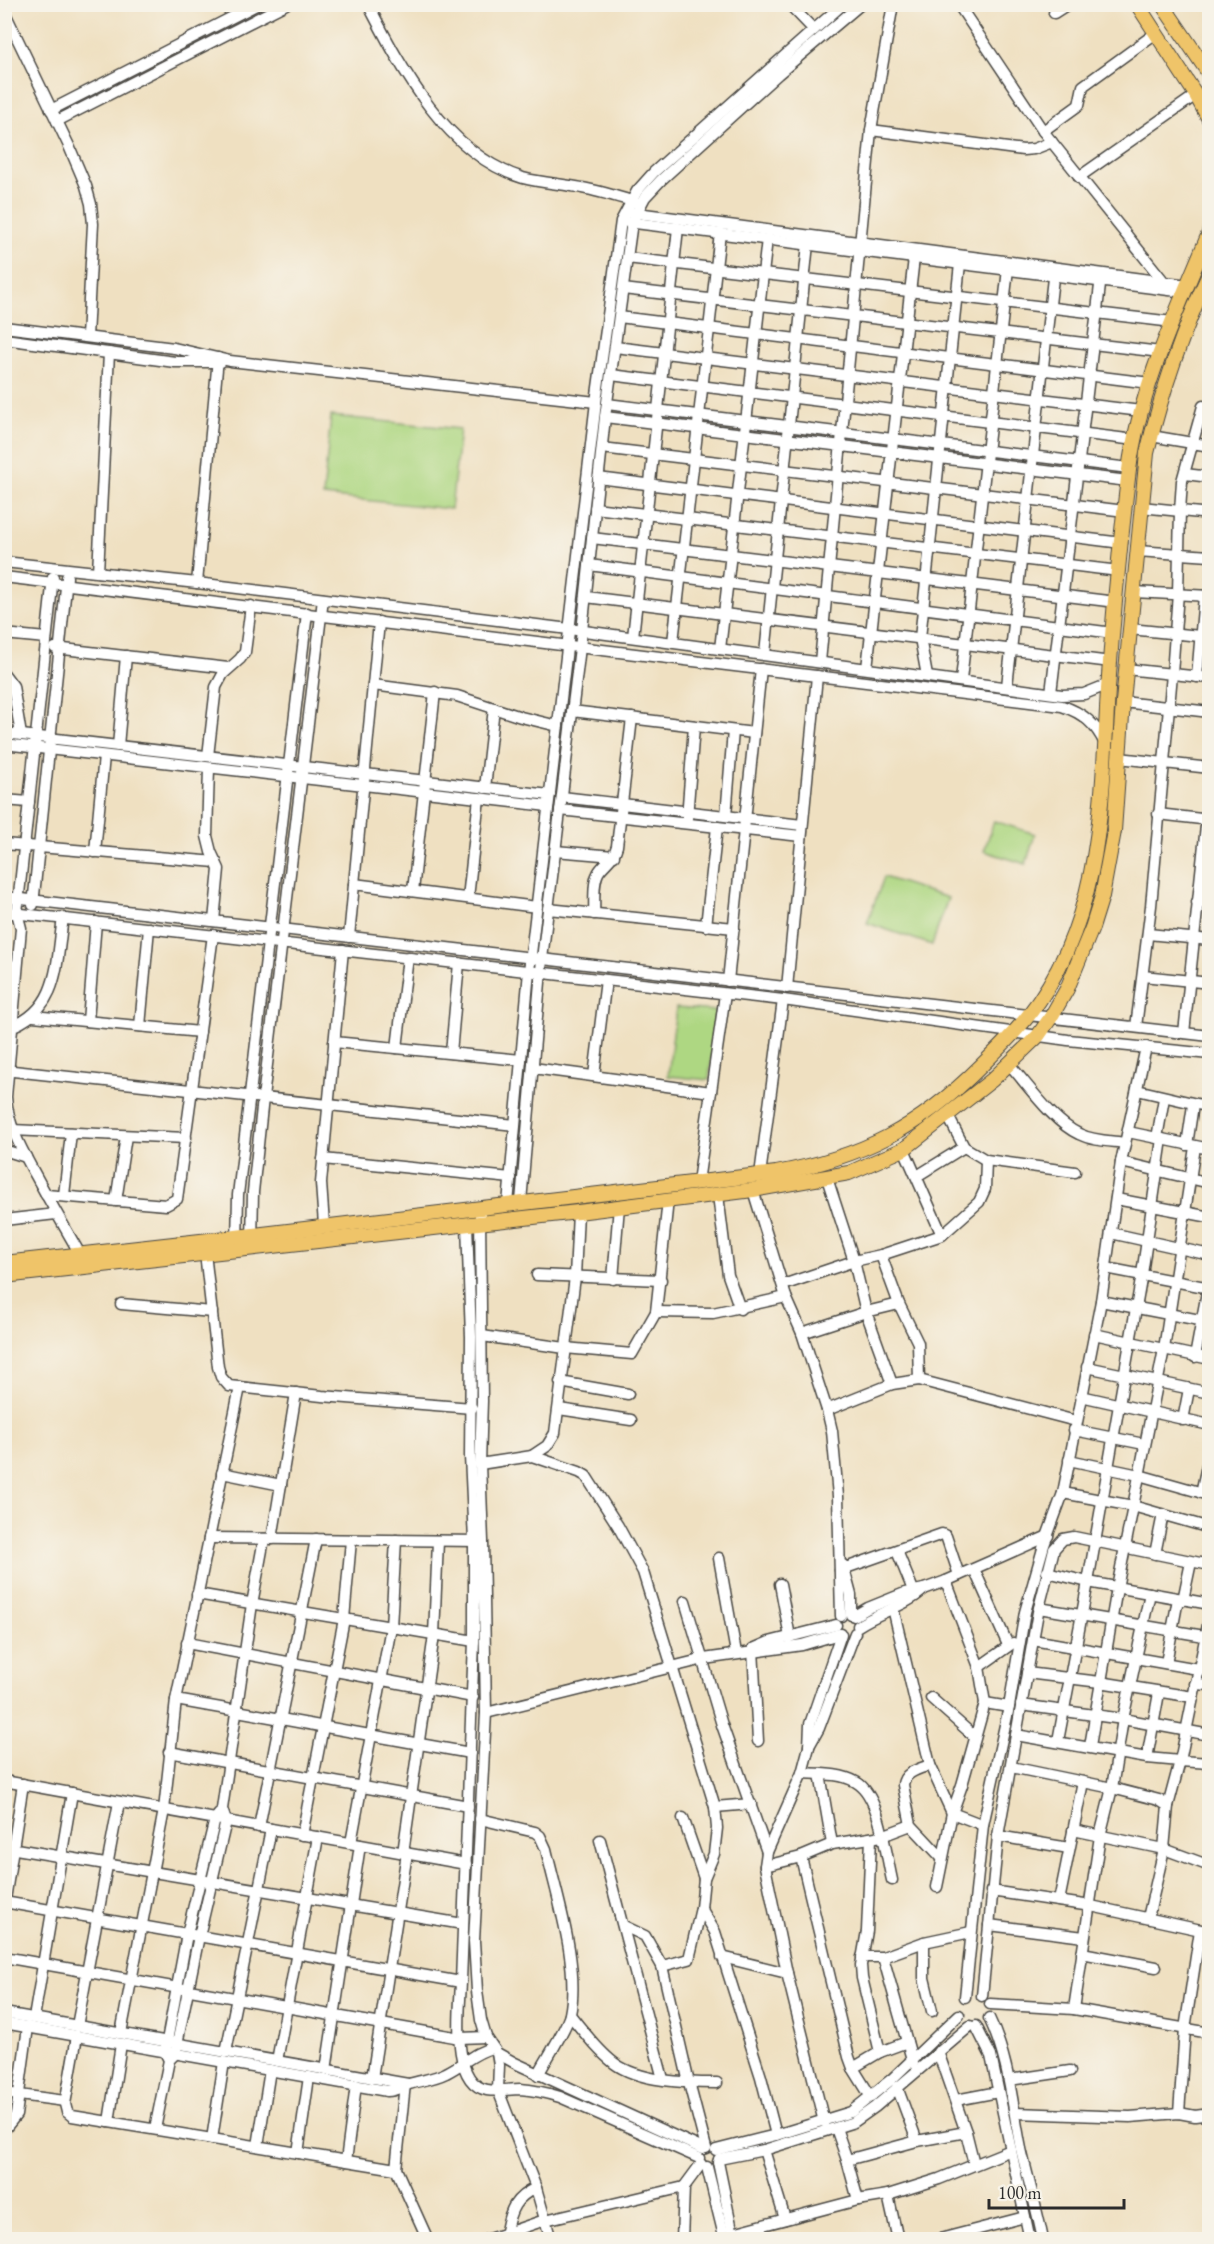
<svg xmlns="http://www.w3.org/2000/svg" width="1214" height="2244" viewBox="0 0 1214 2244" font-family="'EB Garamond',serif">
<rect width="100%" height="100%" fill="#f7f3e8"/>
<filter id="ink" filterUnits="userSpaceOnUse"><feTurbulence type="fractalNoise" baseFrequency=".0167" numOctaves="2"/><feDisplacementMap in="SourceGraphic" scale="12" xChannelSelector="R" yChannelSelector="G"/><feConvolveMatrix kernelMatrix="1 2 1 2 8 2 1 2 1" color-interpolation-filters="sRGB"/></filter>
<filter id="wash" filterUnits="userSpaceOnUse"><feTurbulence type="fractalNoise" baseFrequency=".008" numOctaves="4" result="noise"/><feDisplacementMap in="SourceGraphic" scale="24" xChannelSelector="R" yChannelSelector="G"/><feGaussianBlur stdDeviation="1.35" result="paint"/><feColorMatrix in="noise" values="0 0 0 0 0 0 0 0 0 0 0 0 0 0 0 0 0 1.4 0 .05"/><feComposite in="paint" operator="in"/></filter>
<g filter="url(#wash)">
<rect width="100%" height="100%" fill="#efe0c1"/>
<!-- green -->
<g fill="#aed782" stroke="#6c8156" stroke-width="1.5">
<path d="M331 416 460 429 451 509 323 496Z"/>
<path d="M994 821 1035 834 1026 864 984 851Z"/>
<path d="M884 877 948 898 932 945 867 923Z"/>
<path d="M676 1008 717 1011 709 1080 668 1076Z"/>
</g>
</g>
<g filter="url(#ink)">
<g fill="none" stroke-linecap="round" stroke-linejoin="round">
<defs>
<g id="minor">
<path d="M368 4C402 70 447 155 523 178 542 183 563 184 582 188 600 191 618 197 635 202"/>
<path d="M789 4 814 30"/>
<path d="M958 4 1043 131 1165 283"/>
<path d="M1208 4 1210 6"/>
<path d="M4 11 69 146 86 186 91 204 93 224 87 337"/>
<path d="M1054 13 1068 4"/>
<path d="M51 110 258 4"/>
<path d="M57 121 286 4"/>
<path d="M871 130 1023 150 1034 149 1052 142"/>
<path d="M1043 131 1079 105 1083 86 1156 33"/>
<path d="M1079 177 1196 95"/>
<path d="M629 212 1188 285"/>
<path d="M627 222 1185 292"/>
<path d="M627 258 1173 322"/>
<path d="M623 289 1161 352"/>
<path d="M619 317 1150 383"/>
<path d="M4 327 174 348 230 361 596 402"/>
<path d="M4 339 175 362H221"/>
<path d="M615 347 1141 411"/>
<path d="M611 375 1135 440"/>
<path d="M607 404 1129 468"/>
<path d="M605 417 1128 481"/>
<path d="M1151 436 1210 446"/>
<path d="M602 448 1125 511"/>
<path d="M1185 474 1210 477"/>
<path d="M598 478 1122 543"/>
<path d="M1141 507 1210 514"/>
<path d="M595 508 1119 571"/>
<path d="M592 538 1116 602"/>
<path d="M1137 551 1210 556"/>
<path d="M4 562 197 583 569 629 1062 695 1084 694 1109 684"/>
<path d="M589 565 1113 633"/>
<path d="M98 572 109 353"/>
<path d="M4 577 1062 706C1083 713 1096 724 1105 744"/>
<path d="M53 577 17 913 21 928 6 1097C8 1127 22 1150 36 1176 50 1202 65 1228 80 1254"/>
<path d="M197 583 218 358"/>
<path d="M1134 592 1210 596"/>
<path d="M586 597 1111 662"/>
<path d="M1130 629 1210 637"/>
<path d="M4 634 46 638"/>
<path d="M633 637 678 228"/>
<path d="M673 642 720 233"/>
<path d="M55 648 228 668"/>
<path d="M720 649 767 239"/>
<path d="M765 654 808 244"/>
<path d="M820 662 871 130 893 4"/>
<path d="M867 668 914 258"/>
<path d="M1126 669 1210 678"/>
<path d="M4 674 13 686 21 735"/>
<path d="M927 676 920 638 960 264"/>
<path d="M1197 677 1204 596"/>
<path d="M961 680 1008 269"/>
<path d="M373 685 457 696 521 717 558 726"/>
<path d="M1007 686 1054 269"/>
<path d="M1051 693 1101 277"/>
<path d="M1123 702 1210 712"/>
<path d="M572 711 754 733"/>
<path d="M4 733 550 795"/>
<path d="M4 744 548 806"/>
<path d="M118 746 126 656"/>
<path d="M208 756 216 687 223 674 240 659 245 652 251 606"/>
<path d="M1119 758 1210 768"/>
<path d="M209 768 207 836 211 852 219 869 214 921"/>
<path d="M485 788 494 708"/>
<path d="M562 797 802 825"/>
<path d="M4 800 29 802"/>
<path d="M560 810 801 836"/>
<path d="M1158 814 1210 820"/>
<path d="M726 816 733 731"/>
<path d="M687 818 694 726"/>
<path d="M4 844 216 862"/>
<path d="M555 851 614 856"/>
<path d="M95 852 104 756"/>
<path d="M354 884 537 907"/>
<path d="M413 891 435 692"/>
<path d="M4 897 1210 1036"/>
<path d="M468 898 479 798"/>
<path d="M1197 902 1210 904"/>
<path d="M33 905 67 577"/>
<path d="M548 909 734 928"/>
<path d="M4 912 783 1000 1068 1040 1210 1054"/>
<path d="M594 914C595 902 592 880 600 870 607 861 614 858 617 846L632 718"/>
<path d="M706 926 717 827"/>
<path d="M1148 934 1210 940"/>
<path d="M349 937 379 622"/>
<path d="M4 965 17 966"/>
<path d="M1143 976 1210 983"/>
<path d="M728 981 761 669"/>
<path d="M787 988 817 676"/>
<path d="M33 1016 200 1032"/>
<path d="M88 1021 96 922"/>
<path d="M140 1026 149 928"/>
<path d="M11 1027C60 1008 56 963 63 918"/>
<path d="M1136 1027 1151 906 1172 674 1178 593 1180 511 1182 481 1203 406 1210 408"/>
<path d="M1184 1033 1210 788"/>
<path d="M334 1042 521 1060"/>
<path d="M397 1048 408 957"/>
<path d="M451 1053 459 963"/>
<path d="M1009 1064C1028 1085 1053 1122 1079 1134 1093 1141 1110 1141 1125 1143"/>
<path d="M533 1068 711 1092"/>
<path d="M4 1070 515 1125"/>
<path d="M594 1076 606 980"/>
<path d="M1137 1090 1210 1107"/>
<path d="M948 1116 964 1147 986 1160 1075 1172"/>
<path d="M12 1130 186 1138"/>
<path d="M1128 1132 1210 1149"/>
<path d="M1157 1138 1164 1098"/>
<path d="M1187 1145 1193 1105"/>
<path d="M904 1149 942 1235"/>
<path d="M4 1150 26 1157"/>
<path d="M323 1159 511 1178"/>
<path d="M1121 1162 1210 1183"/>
<path d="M760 1175 783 1000"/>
<path d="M917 1176 964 1147"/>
<path d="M827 1178 854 1261 866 1312 892 1384"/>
<path d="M698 1182 725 994"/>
<path d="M753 1190 786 1297 802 1333 827 1410 832 1431 838 1496 841 1616"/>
<path d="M46 1195 166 1205 177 1199 213 935"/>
<path d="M64 1195 71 1133"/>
<path d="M718 1195 728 1275 740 1309"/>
<path d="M1116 1199 1210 1217"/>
<path d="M116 1201 126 1136"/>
<path d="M521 1202 542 959 582 631 605 417 632 222 645 197 661 180 778 74 861 4"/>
<path d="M508 1204 529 971 596 402 621 221 637 191 654 172 843 4"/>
<path d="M480 1215 482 1401 480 1464 483 1541 486 1713 474 1941 477 1991 481 2020 486 2037 497 2053 515 2063 703 2149"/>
<path d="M4 1220 56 1214"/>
<path d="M467 1224 471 1337 470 1456 474 1541V1641L461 1982C460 2010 450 2083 487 2090 498 2092 509 2089 520 2089 534 2090 547 2093 560 2097L699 2158"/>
<path d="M324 1225 321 1183 343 950"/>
<path d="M1111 1233 1210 1255"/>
<path d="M252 1242 253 1192 263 1098 323 599"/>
<path d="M237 1244 238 1195 307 613"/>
<path d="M205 1253 218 1367 221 1377 229 1386 322 1396 472 1408"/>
<path d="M881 1255 899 1304 918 1343 919 1380"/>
<path d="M1106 1268 1210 1288"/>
<path d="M537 1275 661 1280"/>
<path d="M613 1279 619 1206"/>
<path d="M783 1285 854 1261 881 1255 942 1235 979 1202 985 1189 986 1160"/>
<path d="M1101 1301 1210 1322"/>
<path d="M121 1304 212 1312"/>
<path d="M656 1312 713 1313 786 1297"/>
<path d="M802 1333 866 1312 899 1304"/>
<path d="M1094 1334 1210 1359"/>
<path d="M482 1336 565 1348 632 1354 656 1312 668 1200"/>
<path d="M1195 1357 1210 1276"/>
<path d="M1087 1367 1210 1393"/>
<path d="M560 1382 628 1394"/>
<path d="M1081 1396 1210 1425"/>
<path d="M559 1409 631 1420"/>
<path d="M827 1410 892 1384 919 1380 1076 1421"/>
<path d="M1183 1420 1189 1389"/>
<path d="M1074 1430 1144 1444"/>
<path d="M532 1456 547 1446 555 1433 575 1277 578 1212"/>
<path d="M1069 1460 1139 1475 1210 1495"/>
<path d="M480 1464 532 1456 579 1472 586 1476 618 1526 643 1572 715 1807 717 1828 714 1854 704 1878 701 1908 689 1959 662 1966"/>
<path d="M222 1473 281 1485"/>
<path d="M1063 1493 1133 1506 1210 1528"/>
<path d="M1201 1493 1210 1452"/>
<path d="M209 1538 480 1541"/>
<path d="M272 1539 296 1393"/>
<path d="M897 1551 913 1590"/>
<path d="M1155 1554 1163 1514"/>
<path d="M719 1558 736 1653"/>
<path d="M843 1565 851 1595V1615"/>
<path d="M974 1569 1008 1645"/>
<path d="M840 1570 942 1534 946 1536 959 1575"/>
<path d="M1047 1572 1088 1582 1210 1604"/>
<path d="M780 1584 790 1637"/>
<path d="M197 1594 474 1641"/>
<path d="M1183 1600 1191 1562"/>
<path d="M685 1601 722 1725 767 1852"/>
<path d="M893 1608 930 1765 952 1813 983 1825"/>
<path d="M1039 1608 1210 1637"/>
<path d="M1210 1615 1180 1761 1210 1763"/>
<path d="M854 1616 868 1608 905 1593 924 1589 946 1581 1048 1536"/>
<path d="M858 1626C879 1612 906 1606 924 1589"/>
<path d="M1033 1640 1198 1669"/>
<path d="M187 1643 473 1697"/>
<path d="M753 1649 769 1642 836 1625"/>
<path d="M753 1649 758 1741"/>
<path d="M1166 1663 1178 1599"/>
<path d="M979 1667 1013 1643"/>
<path d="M1027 1673 1100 1682 1193 1697"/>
<path d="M1195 1684 1210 1685"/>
<path d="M931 1698 975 1737"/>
<path d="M176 1700 470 1753"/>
<path d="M985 1703 1009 1707"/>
<path d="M1021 1705 1123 1719 1210 1735"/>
<path d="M486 1713 704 1659 802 1645 839 1634"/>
<path d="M1016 1735 1147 1758 1159 1693"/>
<path d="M1058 1741 1088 1582 1142 1274 1162 1139"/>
<path d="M809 1746 819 1728 855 1633"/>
<path d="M1090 1746 1117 1588 1164 1349 1195 1147"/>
<path d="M169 1752 468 1806"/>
<path d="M1147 1758 1180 1761 1168 1806"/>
<path d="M930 1765C919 1769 904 1772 903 1785L911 1825 942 1858"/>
<path d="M1011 1767 1112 1788 1159 1800 1168 1806 1164 1849 1148 1918"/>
<path d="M802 1773C818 1774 841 1773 856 1782 880 1795 886 1855 892 1880"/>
<path d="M820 1774 832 1844"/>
<path d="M4 1781 466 1864"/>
<path d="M715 1807 751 1804"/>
<path d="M683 1818 704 1878"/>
<path d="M480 1819 535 1832 540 1836 546 1849C557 1897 580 1966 570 2014 567 2028 545 2061 538 2075"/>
<path d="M259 1827 316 1539"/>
<path d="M1073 1830 1164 1849 1210 1866"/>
<path d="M302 1835 344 1619 351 1540"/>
<path d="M998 1836 1069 1848"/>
<path d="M600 1840 663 2079"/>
<path d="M351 1843 391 1627 396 1540"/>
<path d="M4 1847 463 1924"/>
<path d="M403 1853 434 1635 438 1541"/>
<path d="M801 1857 849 2057 853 2068 871 2097"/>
<path d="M765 1866 801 1857 832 1844 882 1836 911 1825"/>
<path d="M937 1887 952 1813 962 1785 985 1703 979 1667 946 1581"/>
<path d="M991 1891 1091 1906 1210 1932"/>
<path d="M1059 1901 1083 1782"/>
<path d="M4 1902 461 1982"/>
<path d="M4 1906 23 1784"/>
<path d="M701 1908 715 1932 761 2077 776 2135"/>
<path d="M989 1925 1084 1937"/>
<path d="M624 1926 645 1936 662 1966 689 2083 706 2148"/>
<path d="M924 1942V1978L932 2011"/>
<path d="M1082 1953 1156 1967"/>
<path d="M4 1957 460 2038 486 2037"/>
<path d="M722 1957 787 1973"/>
<path d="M862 1957H883L924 1942 971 1932"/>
<path d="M883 1957 913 2063"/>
<path d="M982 1996 998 1836 1038 1612 1054 1549 1063 1539 1074 1537 1210 1565"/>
<path d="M965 1997 983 1825 1009 1707 1025 1612 1044 1545 1063 1493 1101 1301 1121 1162 1146 1047"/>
<path d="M990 2004 1074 2009 1210 2033"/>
<path d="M1074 2009 1100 1836 1112 1788 1123 1719 1150 1593"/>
<path d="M4 2013 408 2084"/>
<path d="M570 2015C584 2032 597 2050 614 2063 639 2082 687 2083 717 2083"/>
<path d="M34 2018 72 1793"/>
<path d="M989 2018C1009 2059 1012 2104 1021 2149 1028 2179 1037 2209 1043 2240"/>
<path d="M4 2023 387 2091C396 2091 401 2087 409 2084 422 2080 434 2079 446 2073 463 2065 474 2052 492 2048"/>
<path d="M77 2026 119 1802"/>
<path d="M976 2026 991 2056 1030 2240"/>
<path d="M121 2033 164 1810 176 1700 240 1387"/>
<path d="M77 2036 65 2104 67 2112 72 2116 396 2169"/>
<path d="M226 2052 271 1829"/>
<path d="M880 2052 907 2042"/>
<path d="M497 2053 499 2065 498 2090 536 2188 551 2240"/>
<path d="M169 2060 175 2054 199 1936 226 1821 222 1809 252 1604 264 1539"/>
<path d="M277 2061 318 1837"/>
<path d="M853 2068 880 2052 862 1978 861 1965 867 1931 871 1838"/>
<path d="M326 2070 360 1845"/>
<path d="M372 2078 407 1853"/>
<path d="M1009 2080 1070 2071"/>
<path d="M405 2084 396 2169 428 2240"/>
<path d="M897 2087 917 2141"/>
<path d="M4 2093 65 2101"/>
<path d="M956 2100 998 2092"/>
<path d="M1015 2113 1130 2117 1179 2113 1195 2116 1210 2114"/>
<path d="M1179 2113 1185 2029 1200 1930"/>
<path d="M109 2122 121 2044"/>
<path d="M824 2122 787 1973 765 1866 767 1852 802 1773 809 1747 810 1724 841 1634"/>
<path d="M836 2128 847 2160"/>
<path d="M155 2129 169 2060 165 2052 167 2041 187 1934 215 1819 219 1814"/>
<path d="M4 2130 16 2115 28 2027"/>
<path d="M966 2132 974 2164"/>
<path d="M212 2139 224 2062"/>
<path d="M258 2146 270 2070"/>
<path d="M716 2150 776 2135 851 2112 892 2079 959 2015"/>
<path d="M764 2150 785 2219"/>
<path d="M298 2153 309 2077"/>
<path d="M719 2159 764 2150 854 2122 875 2107 970 2026"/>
<path d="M346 2161 356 2085"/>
<path d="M718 2162 734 2239"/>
<path d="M707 2167 725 2240"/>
<path d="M888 2195 898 2240"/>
<path d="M858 2200 847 2160 917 2141 966 2132 938 2052"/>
<path d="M506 2231C510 2210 515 2197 536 2188"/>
<path d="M733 2233 858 2200 888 2195 939 2179 1011 2150"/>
<path d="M486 2240 545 2220 684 2187"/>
<path d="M682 2240 684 2187 701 2164"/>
<path d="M936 2240 1025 2217"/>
</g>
<g id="major">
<path d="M1137 4 1196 95 1210 121"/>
<path d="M1162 4 1210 75"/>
<path d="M4 1263 236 1237 776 1173C863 1157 919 1128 981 1066 997 1050 1014 1034 1028 1016 1102 922 1102 802 1108 689 1113 616 1120 543 1129 470 1140 387 1178 309 1210 231"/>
<path d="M4 1276 578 1212 753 1190 849 1173 904 1149 992 1080 1038 1036 1051 1017 1067 989 1092 928 1102 896 1114 831 1123 702 1147 453C1162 391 1183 330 1210 272"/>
</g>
</defs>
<!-- minor casing -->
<use href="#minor" stroke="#484642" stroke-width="13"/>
<!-- major casing -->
<use href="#major" stroke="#484642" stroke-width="16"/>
<!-- minor -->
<use href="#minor" stroke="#fff" stroke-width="10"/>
<!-- major -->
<use href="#major" stroke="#efc469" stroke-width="14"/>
</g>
</g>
<!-- margin -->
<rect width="1214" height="2244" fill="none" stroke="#f7f3e8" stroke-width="24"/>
<!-- scale -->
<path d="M989 2199v9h135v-9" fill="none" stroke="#2b2b2b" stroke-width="3"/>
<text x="998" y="2199" font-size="18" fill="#2b2b2b" stroke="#f7f3e8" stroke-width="4.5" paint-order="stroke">100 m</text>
</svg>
